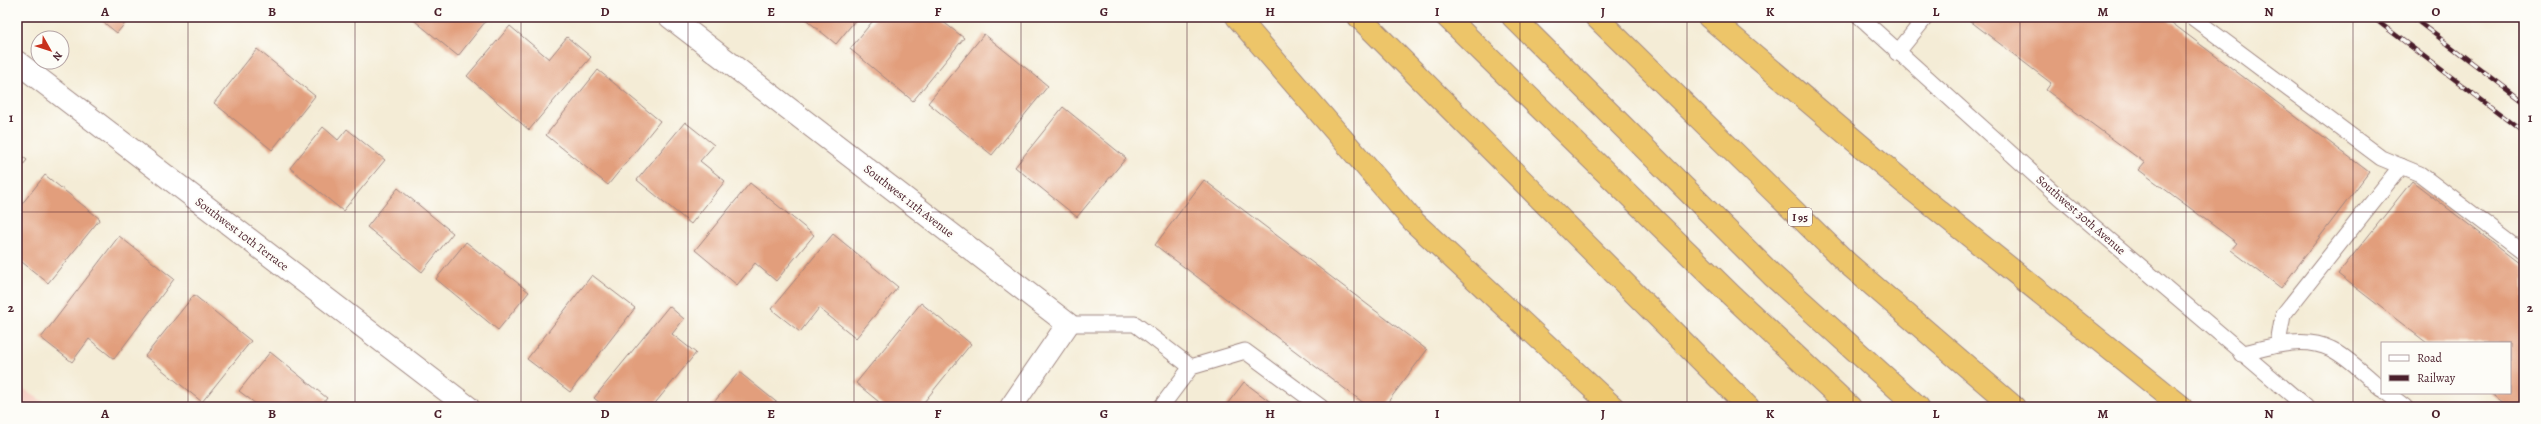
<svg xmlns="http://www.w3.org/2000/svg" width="2541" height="424" viewBox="0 0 2541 424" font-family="Alegreya,serif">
<rect width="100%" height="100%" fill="#fdfcf7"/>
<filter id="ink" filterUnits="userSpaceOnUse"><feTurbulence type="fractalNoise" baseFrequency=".025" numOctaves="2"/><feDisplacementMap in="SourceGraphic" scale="8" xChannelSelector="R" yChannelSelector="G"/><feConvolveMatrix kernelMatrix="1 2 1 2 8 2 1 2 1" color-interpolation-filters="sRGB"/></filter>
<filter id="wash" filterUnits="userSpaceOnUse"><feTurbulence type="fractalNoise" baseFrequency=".012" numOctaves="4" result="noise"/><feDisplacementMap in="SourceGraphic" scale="16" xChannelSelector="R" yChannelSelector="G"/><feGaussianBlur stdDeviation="0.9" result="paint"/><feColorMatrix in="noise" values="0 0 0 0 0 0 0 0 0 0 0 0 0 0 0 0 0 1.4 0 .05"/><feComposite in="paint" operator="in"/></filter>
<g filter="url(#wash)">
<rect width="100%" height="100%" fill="#f4ecd6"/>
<!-- built -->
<path fill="#f7d1c6" d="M17 383 18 385 51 407H17Z"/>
<g id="blocks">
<!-- building -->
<g fill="#e29e7c">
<path d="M97 17H130L117 33Z"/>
<path d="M410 17H489L458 56Z"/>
<path d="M803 17H858L836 44Z"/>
<path d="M876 17H937L964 38 913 101 850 49Z"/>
<path d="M1965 17H2164L2369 172 2281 288 2231 250 2237 243 2139 170 2145 163 2046 90 2051 83Z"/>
<path d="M510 26 549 59 567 37 591 57 529 130 467 76Z"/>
<path d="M984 34 1048 86 992 155 928 103Z"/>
<path d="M257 49 315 96 272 150 214 103Z"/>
<path d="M598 70 660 121 608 185 546 135Z"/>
<path d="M1063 107 1126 158 1077 217 1015 167Z"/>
<path d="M685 122 714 145 700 161 725 181 691 224 637 180Z"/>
<path d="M323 127 338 140 347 129 385 160 343 211 290 168Z"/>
<path d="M17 152 27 160 17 172Z"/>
<path d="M45 175 100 219 48 283 17 258V210Z"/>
<path d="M1204 180 1427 350 1384 407H1369L1155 245Z"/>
<path d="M2412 181 2524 267V407H2509L2491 393H2510V343H2427L2338 274Z"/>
<path d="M750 183 814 235 776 281 755 263 737 285 695 250Z"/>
<path d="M398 188 453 233 422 272 367 227Z"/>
<path d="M833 234 898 287 856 338 819 308 800 332 771 309Z"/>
<path d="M119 236 174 279 114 359 89 339 72 362 41 338Z"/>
<path d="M466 242 529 292 498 330 436 279Z"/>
<path d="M592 275 635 308 570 392 527 359Z"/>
<path d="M194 295 251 341 202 402 145 356Z"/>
<path d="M921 303 971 344 920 407H885L856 383Z"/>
<path d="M669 306 684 319 672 334 696 353 652 407H605L594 398Z"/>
<path d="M270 352 327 398 320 407H260L239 391Z"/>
<path d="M739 372 780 405 778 407H710Z"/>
<path d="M1244 382 1277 407H1225Z"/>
</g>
</g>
</g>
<g filter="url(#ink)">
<use href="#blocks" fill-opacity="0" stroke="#9f8680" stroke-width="1"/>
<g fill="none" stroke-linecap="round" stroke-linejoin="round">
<defs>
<g id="lane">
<path d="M1860 17 2059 197 2306 407"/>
<path d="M2192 17 2381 158 2420 174 2524 253"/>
<path d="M1897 53 1926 17"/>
<path d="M1068 324H1135L1191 367 1161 407"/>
<path d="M2278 344 2283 315 2401 166"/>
<path d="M2241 354C2269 347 2303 335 2331 349 2348 357 2367 377 2382 389"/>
<path d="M1191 367 1245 351 1321 407"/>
<path d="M2387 393 2405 407"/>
</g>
<g id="street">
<path d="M670 17 1068 324 1011 407"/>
<path d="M17 62 468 407"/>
</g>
<g id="highway">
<path d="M1237 17 1414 222 1613 407"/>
<path d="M1359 17 1748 407"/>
<path d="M1447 17 1731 295 1850 407"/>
<path d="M1513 17 1772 275 1918 407"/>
<path d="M1596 17 1847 263 2014 407"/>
<path d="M1709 17 1914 191 2182 407"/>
</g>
</defs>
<!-- lane casing -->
<use href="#lane" stroke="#9f8680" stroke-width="17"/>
<!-- street casing -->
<use href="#street" stroke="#9f8680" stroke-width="24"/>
<!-- highway casing -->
<use href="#highway" stroke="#9f8680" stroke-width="24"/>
<!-- lane -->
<use href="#lane" stroke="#fff" stroke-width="15"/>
<!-- street -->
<use href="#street" stroke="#fff" stroke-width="22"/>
<!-- highway -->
<use href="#highway" stroke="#edc569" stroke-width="22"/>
<defs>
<g id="rail">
<path d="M2372 17 2524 132"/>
<path d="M2412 17 2524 102"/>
</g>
</defs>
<!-- rail casing -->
<use href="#rail" stroke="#4a1f2b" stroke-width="4.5"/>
<!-- rail -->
<use href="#rail" stroke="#fdfcf7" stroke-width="3" stroke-dasharray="9" stroke-linecap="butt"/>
</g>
</g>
<!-- grid -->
<path fill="none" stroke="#4a1f2b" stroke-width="1" stroke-opacity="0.55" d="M188 17V407M355 17V407M521 17V407M688 17V407M854 17V407M1021 17V407M1187 17V407M1354 17V407M1520 17V407M1687 17V407M1853 17V407M2020 17V407M2186 17V407M2353 17V407M17 212H2524"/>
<g text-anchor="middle" stroke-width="4" stroke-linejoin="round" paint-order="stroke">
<!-- shield labels -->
<rect fill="#fdfcf7" stroke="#806168" stroke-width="1" x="1788" y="208" width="24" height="18" rx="3"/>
<g font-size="11" font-weight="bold" fill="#4a1f2b">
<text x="1800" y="221">I 95</text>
</g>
<!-- street labels -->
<g font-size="12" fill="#4a1f2b" stroke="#fdfcf7">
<text transform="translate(909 201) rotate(38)" y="4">Southwest 11th Avenue</text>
<text transform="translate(2081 215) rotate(41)" y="4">Southwest 30th Avenue</text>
<text transform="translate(242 234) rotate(37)" y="4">Southwest 10th Terrace</text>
</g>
</g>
<!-- margin -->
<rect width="2541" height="424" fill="none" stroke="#fdfcf7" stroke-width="44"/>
<!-- legend -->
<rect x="2381" y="342" width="130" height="52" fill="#fdfcf7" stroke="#b5a4a5"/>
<rect x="2389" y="355" width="20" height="6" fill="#ffffff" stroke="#b5a4a5"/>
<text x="2417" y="362" font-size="12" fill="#4a1f2b">Road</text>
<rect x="2389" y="375" width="20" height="6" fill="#4a1f2b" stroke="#b5a4a5"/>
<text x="2417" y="382" font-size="12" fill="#4a1f2b">Railway</text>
<!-- north arrow -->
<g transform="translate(50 50) rotate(129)"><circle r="19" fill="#fdfcf7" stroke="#b5a4a5"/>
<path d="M0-3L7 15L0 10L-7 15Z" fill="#c8321e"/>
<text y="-6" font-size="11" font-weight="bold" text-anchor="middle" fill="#4a1f2b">N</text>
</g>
<rect x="22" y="22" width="2497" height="380" fill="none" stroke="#4a1f2b" stroke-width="1.5"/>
<g font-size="13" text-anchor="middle" font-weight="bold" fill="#4a1f2b">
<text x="105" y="16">A</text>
<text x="272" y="16">B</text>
<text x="438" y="16">C</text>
<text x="605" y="16">D</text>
<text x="771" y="16">E</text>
<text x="938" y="16">F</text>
<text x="1104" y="16">G</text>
<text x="1270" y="16">H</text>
<text x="1437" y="16">I</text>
<text x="1603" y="16">J</text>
<text x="1770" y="16">K</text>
<text x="1936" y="16">L</text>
<text x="2103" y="16">M</text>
<text x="2269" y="16">N</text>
<text x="2436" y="16">O</text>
<text x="11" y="122">1</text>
<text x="2530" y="122">1</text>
<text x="11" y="312">2</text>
<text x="2530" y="312">2</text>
<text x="105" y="418">A</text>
<text x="272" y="418">B</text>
<text x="438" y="418">C</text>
<text x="605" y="418">D</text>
<text x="771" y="418">E</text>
<text x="938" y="418">F</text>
<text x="1104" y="418">G</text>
<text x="1270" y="418">H</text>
<text x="1437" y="418">I</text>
<text x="1603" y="418">J</text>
<text x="1770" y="418">K</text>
<text x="1936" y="418">L</text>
<text x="2103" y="418">M</text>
<text x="2269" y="418">N</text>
<text x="2436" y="418">O</text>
</g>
</svg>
